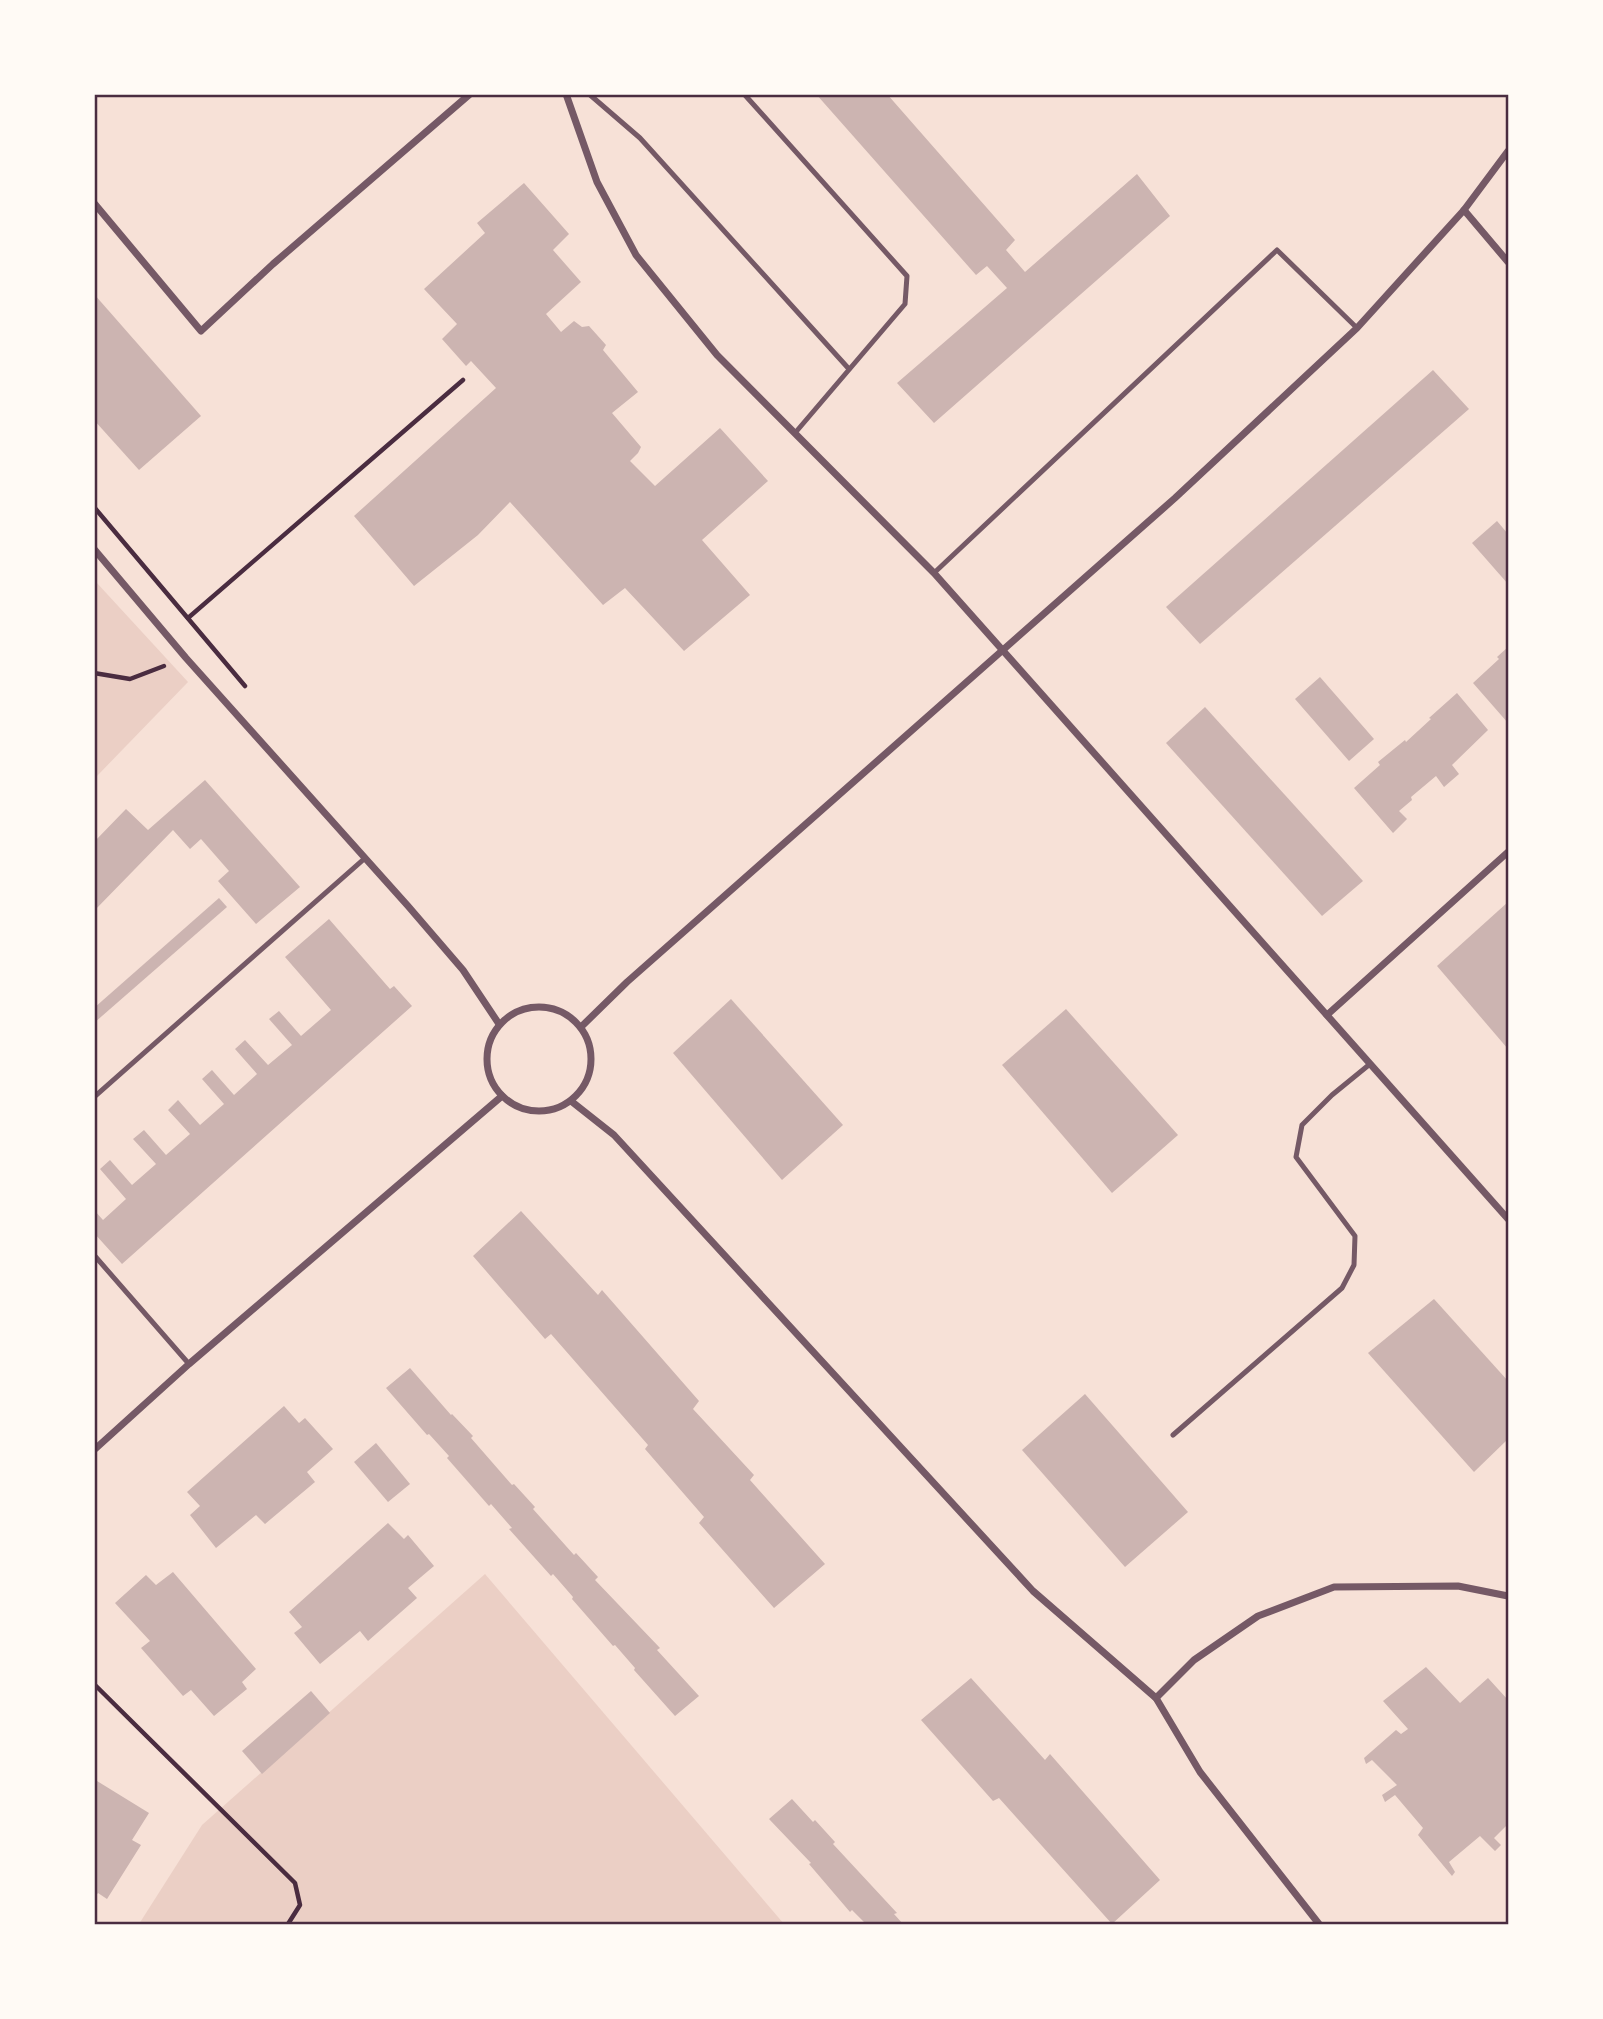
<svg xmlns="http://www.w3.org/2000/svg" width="1603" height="2019" viewBox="0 0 1603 2019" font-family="Mulish,sans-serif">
<rect width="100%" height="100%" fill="#f7e1d7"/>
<!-- green -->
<g fill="#ebcfc5">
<path d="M96 582 188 682 95 778 94 584Z"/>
<path d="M485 1574 784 1924H139L202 1825Z"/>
</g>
<!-- building -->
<g fill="#ccb4b1">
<path d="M816 94H887L1015 240 1006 250 1025 272 1137 174 1170 216 934 423 897 383 1007 288 987 266 976 275Z"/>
<path d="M524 183 569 234 553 250 581 282 546 314 561 332 574 321 582 327 589 326 606 345 603 350 638 392 612 413 641 447 638 453 630 461 655 486 720 428 768 481 702 540 750 595 684 651 625 588 603 605 510 502 478 535 414 586 354 516 496 388 471 361 466 366 442 339 457 324 424 289 485 233 477 223Z"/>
<path d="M94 294 201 416 139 470 94 420Z"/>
<path d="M1433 370 1469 409 1200 644 1166 607Z"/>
<path d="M1497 521 1508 534V584L1472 543Z"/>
<path d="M1508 647V723L1473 683 1499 659 1497 657Z"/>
<path d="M1320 677 1374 739 1349 761 1295 699Z"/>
<path d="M1457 693 1488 730 1452 765 1459 774 1444 787 1436 776 1411 797 1412 800 1399 811 1407 819 1393 833 1354 788 1380 765 1378 762 1405 740 1406 742 1431 719 1429 718Z"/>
<path d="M1205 707 1363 881 1322 916 1166 743Z"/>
<path d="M205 780 300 887 256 924 218 881 229 871 201 839 190 849 173 830 94 911V842L126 809 148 830Z"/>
<path d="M219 898 227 907 94 1023V1008Z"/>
<path d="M1508 902V1049L1437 966Z"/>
<path d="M329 919 390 989 394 986 412 1006 122 1264 94 1233V1210L103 1220 126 1199 100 1169 110 1160 132 1185 156 1164 133 1139 144 1130 166 1155 190 1134 168 1110 178 1100 200 1125 224 1104 202 1079 212 1070 234 1095 257 1074 235 1049 245 1040 268 1065 292 1045 269 1019 279 1011 301 1036 331 1010 285 957Z"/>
<path d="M731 999 843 1125 782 1180 673 1053Z"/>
<path d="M1066 1009 1178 1135 1112 1193 1002 1065Z"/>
<path d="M521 1211 598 1295 602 1290 699 1401 693 1409 754 1475 750 1480 825 1564 774 1608 699 1523 704 1517 645 1449 648 1445 551 1334 545 1339 473 1256Z"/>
<path d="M1434 1299 1508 1381V1439L1474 1472 1368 1353Z"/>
<path d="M410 1368 451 1415 452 1414 473 1436 471 1438 512 1485 514 1484 535 1507 533 1509 574 1555 576 1553 598 1577 595 1580 660 1648 657 1650 699 1696 675 1716 634 1670 635 1668 615 1645 613 1646 572 1599 573 1597 553 1574 551 1576 509 1529 512 1528 491 1504 489 1506 447 1458 449 1456 429 1434 427 1435 386 1388Z"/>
<path d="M1085 1394 1188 1512 1125 1567 1022 1450Z"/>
<path d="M284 1406 299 1423 305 1418 333 1449 307 1472 315 1482 265 1524 256 1515 216 1548 190 1515 200 1506 187 1492Z"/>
<path d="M376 1443 410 1484 388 1502 354 1462Z"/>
<path d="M388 1523 404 1539 408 1535 434 1566 408 1588 417 1598 368 1641 360 1631 320 1664 294 1633 302 1627 289 1612Z"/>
<path d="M173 1572 256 1669 242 1682 247 1689 214 1716 191 1690 183 1696 141 1648 150 1641 115 1603 146 1575 156 1585Z"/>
<path d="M1426 1667 1460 1703 1488 1678 1508 1700V1824L1494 1838 1501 1845 1495 1851 1480 1836 1449 1862 1455 1872 1452 1876 1418 1835 1423 1828 1395 1795 1385 1802 1382 1795 1397 1785 1372 1760 1366 1764 1364 1758 1396 1730 1401 1734 1408 1729 1383 1701Z"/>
<path d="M971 1678 1045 1760 1050 1754 1160 1880 1112 1924 999 1798 993 1801 921 1720Z"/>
<path d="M311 1691 330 1713 262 1774 242 1751Z"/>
<path d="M97 1781 149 1813 132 1840 141 1845 107 1899 98 1893 94 1898V1785Z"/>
<path d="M792 1799 813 1822 815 1820 835 1842 833 1844 897 1913 894 1914 903 1924H866L852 1910 850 1912 809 1864 811 1863 769 1819Z"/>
</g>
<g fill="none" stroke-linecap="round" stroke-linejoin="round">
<!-- path -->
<g stroke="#4a2c40" stroke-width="4.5">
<path d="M94 507 245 686"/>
<path d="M188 618 463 380"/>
<path d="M94 673 130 679 164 666"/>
<path d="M94 1684 295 1883 300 1905 288 1924"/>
</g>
<!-- service -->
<g stroke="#755966" stroke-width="5">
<path d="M589 94 640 138 849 369"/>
<path d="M744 94 907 276 905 304 795 433"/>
<path d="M934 573 1277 250 1357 328"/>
<path d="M94 1097 365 858"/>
<path d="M94 1255 189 1364"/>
<path d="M1173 1435 1342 1288 1354 1265 1355 1236 1296 1157 1302 1125 1332 1095 1370 1064"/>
</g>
<!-- minor -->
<g stroke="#755966" stroke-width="7">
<path d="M566 94 597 182 636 255 717 355 934 573 1508 1219"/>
<path d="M94 203 201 331 273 264 470 94"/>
<path d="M1464 210 1508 262"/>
<path d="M94 549 186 658 408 906 463 970 499 1024"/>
<circle cx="539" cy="1059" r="52"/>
<path d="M1327 1015 1508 852"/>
<path d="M581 1027 627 982 1175 498 1357 328 1464 210 1508 151"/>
<path d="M571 1101 614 1135 1033 1591 1156 1698 1200 1772 1319 1924"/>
<path d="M94 1450 189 1364 502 1096"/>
<path d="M1156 1698 1194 1660 1258 1616 1334 1587 1458 1586 1508 1596"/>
</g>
</g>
<!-- border -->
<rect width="1603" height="2019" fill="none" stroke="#fffaf5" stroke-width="192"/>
<rect x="96" y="96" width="1411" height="1827" fill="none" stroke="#4a2c40" stroke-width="2.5"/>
</svg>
